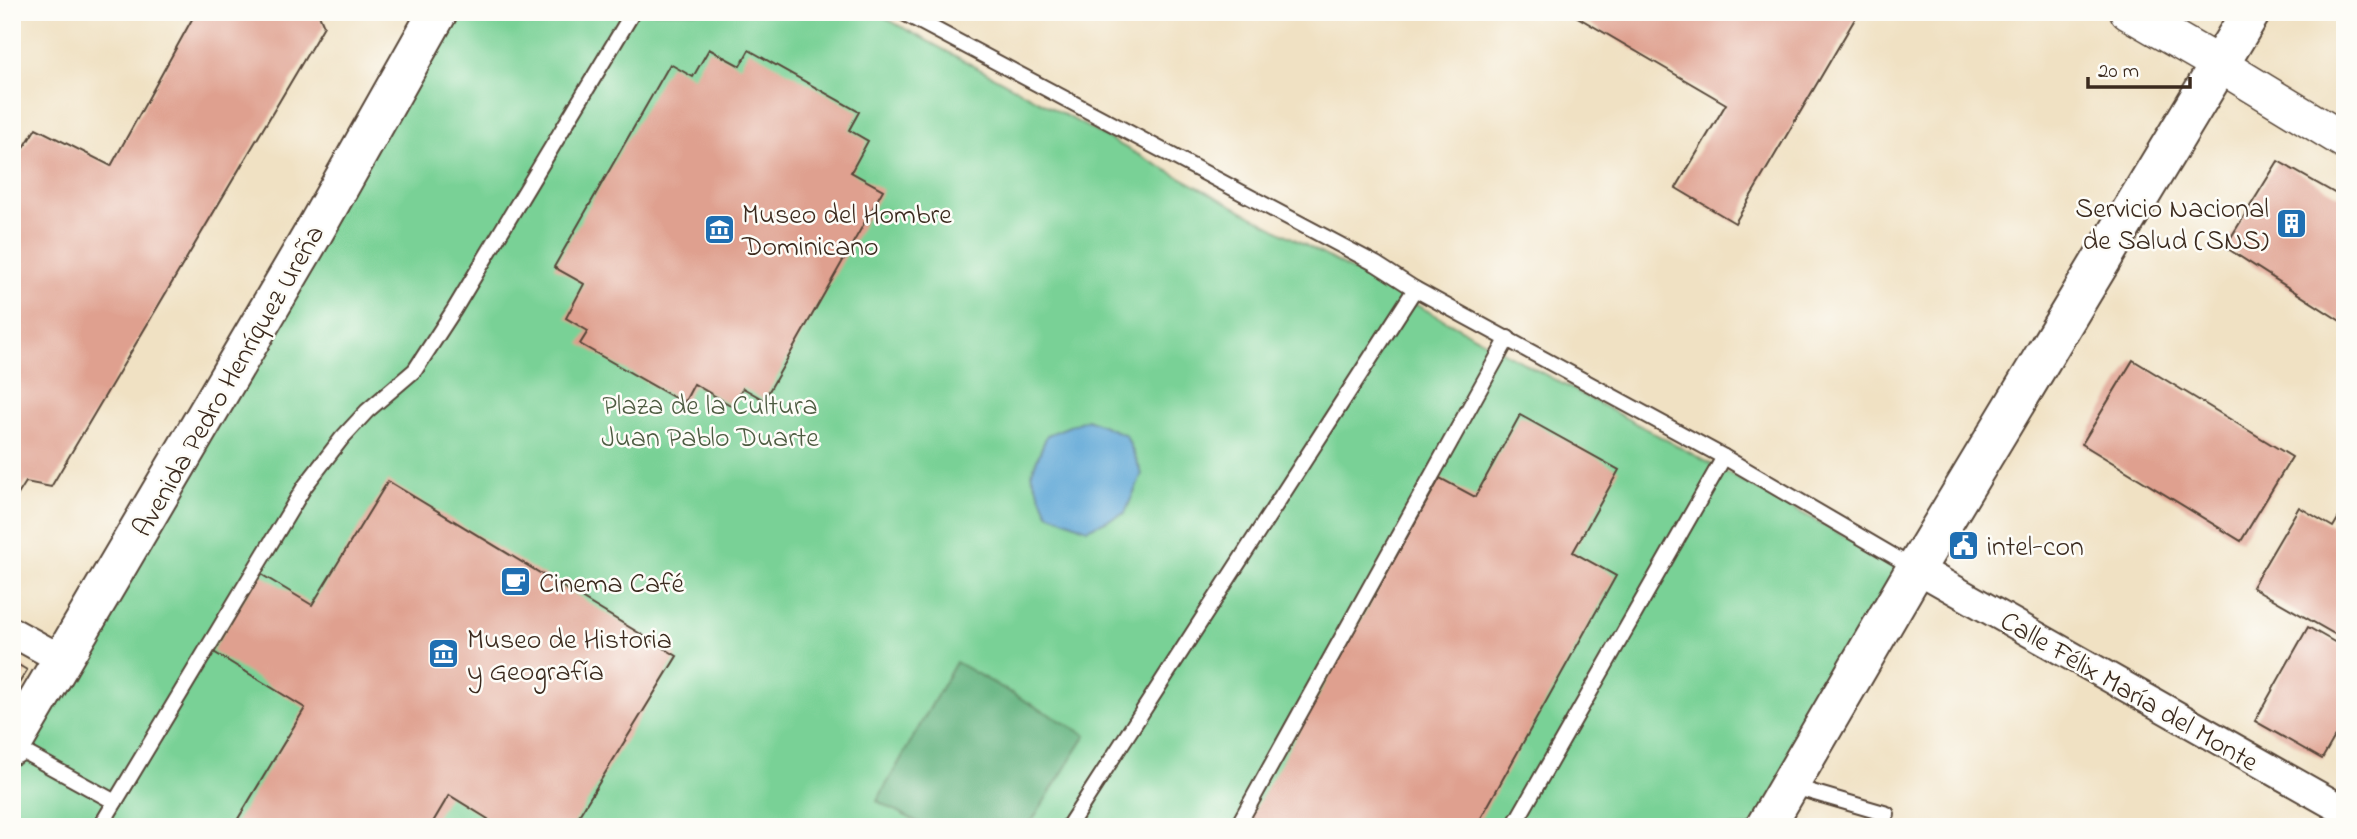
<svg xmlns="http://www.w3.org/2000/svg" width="2357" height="839" viewBox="0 0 2357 839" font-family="'Indie Flower',sans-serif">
<rect width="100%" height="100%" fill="#fdfcf7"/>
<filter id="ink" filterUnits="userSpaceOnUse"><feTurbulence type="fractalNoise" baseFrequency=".0143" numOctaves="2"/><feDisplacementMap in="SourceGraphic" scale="14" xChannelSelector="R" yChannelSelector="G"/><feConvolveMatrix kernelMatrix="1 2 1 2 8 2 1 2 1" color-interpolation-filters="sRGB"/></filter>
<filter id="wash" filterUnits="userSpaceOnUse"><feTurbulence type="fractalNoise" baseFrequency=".00686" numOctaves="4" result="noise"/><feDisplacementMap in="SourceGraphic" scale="28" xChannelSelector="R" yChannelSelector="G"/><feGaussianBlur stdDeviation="1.57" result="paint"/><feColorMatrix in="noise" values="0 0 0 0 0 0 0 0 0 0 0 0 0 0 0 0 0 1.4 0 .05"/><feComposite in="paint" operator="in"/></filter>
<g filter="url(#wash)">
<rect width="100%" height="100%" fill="#f0e1c3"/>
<!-- green -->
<path fill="#79d196" stroke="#5a7e5a" stroke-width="2" d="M448 12H874L1909 571 1758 827H12V761Z"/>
<!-- forest -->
<path fill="#62b37f" stroke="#4e6e4e" stroke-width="2" d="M956 662 1086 735 1028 827H927L877 801Z"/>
<!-- water -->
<path fill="#60a8d7" stroke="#4e697a" stroke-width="2" d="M1087 419 1126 435 1142 474 1125 513 1087 529 1048 513 1031 474 1047 435Z"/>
<g id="blocks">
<!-- building -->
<g fill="#dfa08f">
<path d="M196 12H318L324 26 51 487 26 482 12 504V167L36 128 111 166Z"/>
<path d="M1569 12H1859L1735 223 1676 188 1726 104Z"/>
<path d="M709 49 740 66 749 50 859 112 849 130 868 141 851 172 883 190 764 400 743 388 732 406 694 384 684 403 580 344 588 331 566 318 584 284 554 267 670 64 693 77Z"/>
<path d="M2278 161 2345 199V324L2225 247Z"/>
<path d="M2133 360 2292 457 2241 541 2082 444Z"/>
<path d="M1520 415 1619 470 1573 552 1616 576 1476 827H1245L1440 478 1475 497Z"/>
<path d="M388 481 677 656 572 827H483L488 819 449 795 430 827H233L305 708 212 651 259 573 312 605Z"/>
<path d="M2299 507 2333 527 2345 507V640L2252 587Z"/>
<path d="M2308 627 2345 648V719L2322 759 2255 721Z"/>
<path d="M12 661 27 670 12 695Z"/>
</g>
</g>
</g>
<g filter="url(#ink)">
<use href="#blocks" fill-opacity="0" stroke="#564537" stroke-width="2"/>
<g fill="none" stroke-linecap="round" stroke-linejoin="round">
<defs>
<g id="service">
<path d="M902 12 1376 264 1415 289 1724 457 1914 568"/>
<path d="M13 746 115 802"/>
<path d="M1791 786 1887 814"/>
<path d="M100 827 305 486 342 438 367 411 415 370 454 310 633 12"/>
<path d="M1068 827 1415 289"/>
<path d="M1237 827 1508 338"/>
<path d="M1513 827 1724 457"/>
</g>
<g id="minor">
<path d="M1916 568 2345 811"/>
<path d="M12 632 63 660"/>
</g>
<path id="tertiary" d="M2128 12 2220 65 2345 141"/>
<g id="secondary">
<path d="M12 745 311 237 438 12"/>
<path d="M1765 827 1916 568 2251 12"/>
</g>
</defs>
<!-- service casing -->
<use href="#service" stroke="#564537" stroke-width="18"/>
<!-- minor casing -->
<use href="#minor" stroke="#564537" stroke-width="32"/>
<!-- tertiary casing -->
<use href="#tertiary" stroke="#564537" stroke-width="38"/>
<!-- secondary casing -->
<use href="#secondary" stroke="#564537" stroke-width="42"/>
<!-- service -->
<use href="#service" stroke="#fff" stroke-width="14"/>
<!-- minor -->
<use href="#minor" stroke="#fff" stroke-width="28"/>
<!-- tertiary -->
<use href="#tertiary" stroke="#fff" stroke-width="35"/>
<!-- secondary -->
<use href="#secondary" stroke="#fff" stroke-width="38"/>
</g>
</g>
<!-- icons -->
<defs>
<symbol id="building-square" viewBox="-11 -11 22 22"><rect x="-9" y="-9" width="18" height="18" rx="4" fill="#1f6fb2" stroke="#fdfcf7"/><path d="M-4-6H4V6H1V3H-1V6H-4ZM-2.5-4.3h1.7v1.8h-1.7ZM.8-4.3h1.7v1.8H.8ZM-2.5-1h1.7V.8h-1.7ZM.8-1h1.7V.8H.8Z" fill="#fff"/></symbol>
<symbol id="museum-square" viewBox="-11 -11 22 22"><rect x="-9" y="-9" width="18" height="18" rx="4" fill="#1f6fb2" stroke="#fdfcf7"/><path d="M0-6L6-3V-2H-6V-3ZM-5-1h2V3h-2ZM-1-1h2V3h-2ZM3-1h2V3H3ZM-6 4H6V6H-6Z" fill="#fff"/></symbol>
<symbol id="civic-square" viewBox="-11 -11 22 22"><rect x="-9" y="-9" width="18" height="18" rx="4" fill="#1f6fb2" stroke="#fdfcf7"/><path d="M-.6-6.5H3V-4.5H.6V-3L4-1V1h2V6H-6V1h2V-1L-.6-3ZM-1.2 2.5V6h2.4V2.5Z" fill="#fff"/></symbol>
<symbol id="cafe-square" viewBox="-11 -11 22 22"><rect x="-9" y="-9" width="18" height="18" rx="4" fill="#1f6fb2" stroke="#fdfcf7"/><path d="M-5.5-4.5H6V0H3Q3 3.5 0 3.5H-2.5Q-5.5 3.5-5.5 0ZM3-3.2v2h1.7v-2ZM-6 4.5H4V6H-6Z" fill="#fff"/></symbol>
</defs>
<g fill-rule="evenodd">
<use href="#building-square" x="2274" y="206" width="35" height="35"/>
<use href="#museum-square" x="702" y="212" width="35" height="35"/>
<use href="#civic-square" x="1946" y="528" width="35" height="35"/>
<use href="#cafe-square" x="498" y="564" width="35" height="35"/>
<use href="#museum-square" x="426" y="636" width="35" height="35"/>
</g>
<g text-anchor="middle" stroke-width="5" stroke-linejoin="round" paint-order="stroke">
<!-- poi labels -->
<g font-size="28" fill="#3b2a1e" stroke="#fdfcf7" text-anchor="start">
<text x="2269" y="217" text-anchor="end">Servicio Nacional<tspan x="2269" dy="32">de Salud (SNS)</tspan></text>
<text x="742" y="223">Museo del Hombre<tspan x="742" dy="32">Dominicano</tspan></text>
<text x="1987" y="555">intel-con</text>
<text x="539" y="592">Cinema Café</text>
<text x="467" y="648">Museo de Historia<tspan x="467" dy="32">y Geografía</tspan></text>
</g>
<!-- street labels -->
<g font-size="28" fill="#3b2a1e" stroke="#fdfcf7">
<text transform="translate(227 380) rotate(-60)" y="10">Avenida Pedro Henríquez Ureña</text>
<text transform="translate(2130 690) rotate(30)" y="10">Calle Félix María del Monte</text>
</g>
<!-- park labels -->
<g font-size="28" fill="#4e5c42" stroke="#fdfcf7">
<text x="710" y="414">Plaza de la Cultura<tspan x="710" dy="32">Juan Pablo Duarte</tspan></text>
</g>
</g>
<!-- margin -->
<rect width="2357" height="839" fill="none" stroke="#fdfcf7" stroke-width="42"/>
<!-- scale -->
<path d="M2088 77v10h102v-10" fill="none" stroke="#3b2a1e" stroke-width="3.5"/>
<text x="2098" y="77" font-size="21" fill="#3b2a1e" stroke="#fdfcf7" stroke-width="5" paint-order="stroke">20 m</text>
</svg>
